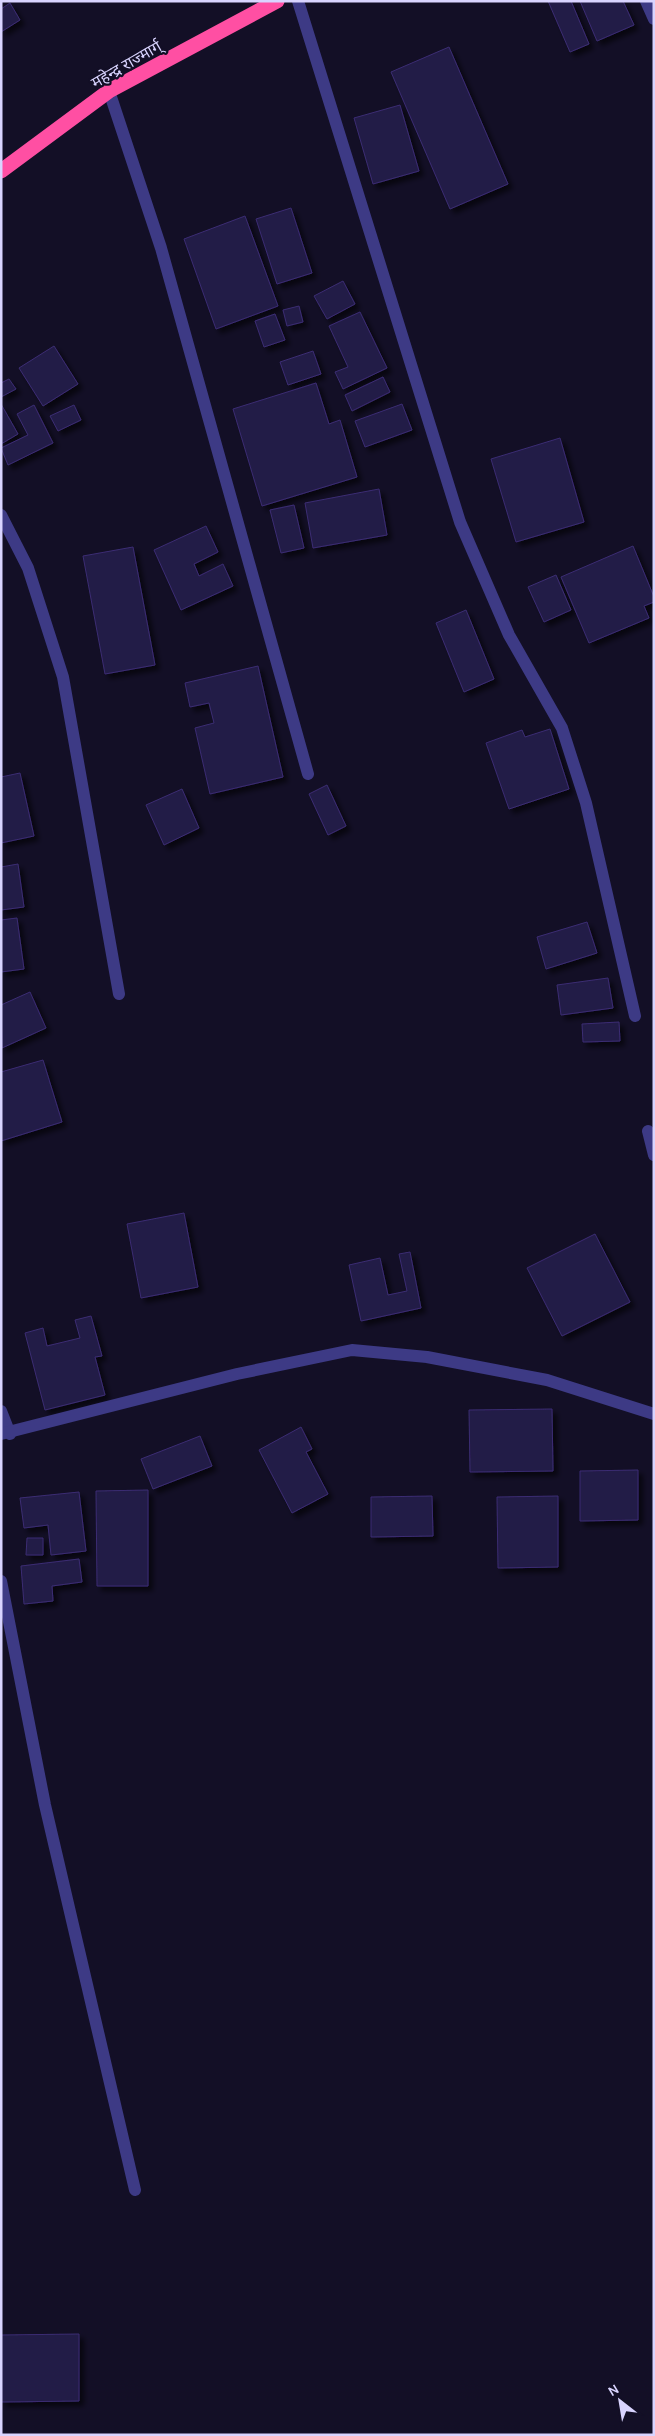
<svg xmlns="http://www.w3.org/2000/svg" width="655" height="2436" viewBox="0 0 655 2436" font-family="Karla,'Noto Sans Devanagari',sans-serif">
<defs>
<filter id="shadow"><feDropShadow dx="4.5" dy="4.5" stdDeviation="2.5" flood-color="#0009"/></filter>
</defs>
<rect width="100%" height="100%" fill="#130f26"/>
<!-- building -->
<g fill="#241b47" stroke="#3b2d73" filter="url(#shadow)">
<path d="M548 1H571L589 44 570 52Z"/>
<path d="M580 1H623L634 25 597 41Z"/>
<path d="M10 3 20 20 1 32V9Z"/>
<path d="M449 47 508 184 450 209 391 72Z"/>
<path d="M400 105 419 171 373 184 354 118Z"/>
<path d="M291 208 312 273 277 284 256 219Z"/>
<path d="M245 216 278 306 216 329 184 239Z"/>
<path d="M343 281 355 304 327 319 314 296Z"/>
<path d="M299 306 303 322 287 326 283 310Z"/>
<path d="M360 312 387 368 343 389 335 372 348 367 329 326Z"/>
<path d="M275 314 285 340 264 347 255 321Z"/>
<path d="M54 346 78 384 43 406 19 368Z"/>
<path d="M313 351 321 374 288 385 280 362Z"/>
<path d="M383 377 390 392 352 411 345 395Z"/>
<path d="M9 379 16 389 1 397V383Z"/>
<path d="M316 383 329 424 340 420 357 477 262 506 233 409Z"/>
<path d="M1 404 18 434 1 444Z"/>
<path d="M402 404 412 430 365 447 355 421Z"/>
<path d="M34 405 53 443 8 465 1 448 28 435 17 414Z"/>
<path d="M74 405 81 420 58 431 50 416Z"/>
<path d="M560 438 584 522 516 542 491 459Z"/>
<path d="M379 489 387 535 313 548 305 503Z"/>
<path d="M294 505 304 548 281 553 270 510Z"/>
<path d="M206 526 218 552 194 564 199 576 223 564 233 586 181 610 154 550Z"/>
<path d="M633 546 654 597V602L644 606 649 618 589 643 561 577Z"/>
<path d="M133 547 155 665 105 674 83 556Z"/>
<path d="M556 575 571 610 544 622 528 587Z"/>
<path d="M466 610 494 679 464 692 436 623Z"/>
<path d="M258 666 283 777 210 794 195 728 214 723 209 703 190 707 185 683Z"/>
<path d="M550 729 569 789 509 809 486 743 522 730 525 737Z"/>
<path d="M20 773 34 836 1 843V777Z"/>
<path d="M327 785 346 826 328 835 309 794Z"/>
<path d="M182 789 199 828 164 845 146 805Z"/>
<path d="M18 864 24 907 1 910V867Z"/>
<path d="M17 918 24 969 1 972V920Z"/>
<path d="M587 922 597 953 546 969 537 937Z"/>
<path d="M608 978 613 1008 561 1015 557 985Z"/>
<path d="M30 992 46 1028 2 1048 1 1005Z"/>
<path d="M619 1022 620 1041 583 1042 582 1024Z"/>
<path d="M43 1060 62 1122 1 1141V1072Z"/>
<path d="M184 1213 198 1287 141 1298 127 1224Z"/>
<path d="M595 1234 630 1302 562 1336 527 1268Z"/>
<path d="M410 1252 421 1308 361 1321 349 1265 380 1258 388 1295 407 1291 399 1254Z"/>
<path d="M91 1316 102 1356 95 1357 105 1395 45 1410 25 1333 43 1328 47 1346 80 1338 75 1320Z"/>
<path d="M552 1409 553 1471 470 1472 469 1410Z"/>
<path d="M301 1427 312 1449 306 1452 328 1494 292 1513 259 1450Z"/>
<path d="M200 1436 212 1466 153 1489 141 1459Z"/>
<path d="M638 1470V1520L580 1521V1471Z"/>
<path d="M148 1490V1586H97L96 1491Z"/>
<path d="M79 1492 86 1551 51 1555 48 1525 24 1528 20 1498Z"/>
<path d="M432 1496 433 1536 371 1537V1497Z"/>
<path d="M558 1496V1567L498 1568 497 1497Z"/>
<path d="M27 1538H43V1555H26Z"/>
<path d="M79 1559 82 1582 52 1586 53 1601 24 1604 21 1566Z"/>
<path d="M79 2334V2401L1 2402V2335Z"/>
</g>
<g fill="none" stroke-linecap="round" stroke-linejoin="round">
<!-- street -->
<g stroke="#3d3a85" stroke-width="12">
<path d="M298 1 460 522 509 635 562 728 586 803 635 1016"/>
<path d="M646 1 654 19"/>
<path d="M109 91 161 248 308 774"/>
<path d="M1 515 28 568 63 677 119 994"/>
<path d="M648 1131 654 1155"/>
<path d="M1 1411 10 1434"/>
<path d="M1 1434 237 1374 352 1350 427 1357 547 1380 654 1414"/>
<path d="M1 1581 45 1805 135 2190"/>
</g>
<!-- highway -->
<path stroke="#ff4fa3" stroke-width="15" d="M1 171 109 91 277 1"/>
</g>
<g text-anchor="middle" stroke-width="4.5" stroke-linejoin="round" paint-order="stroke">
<!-- street labels -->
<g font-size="16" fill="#d9d4ff" stroke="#130f26">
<text transform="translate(126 64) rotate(-30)" y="6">महेन्द्र राज्मार्ग्</text>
</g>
</g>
<!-- border -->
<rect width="655" height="2436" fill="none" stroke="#d9d4ff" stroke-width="5"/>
<!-- north arrow -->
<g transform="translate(620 2401) rotate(329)" stroke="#130f26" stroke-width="4" paint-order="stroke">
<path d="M0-4L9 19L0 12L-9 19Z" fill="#d9d4ff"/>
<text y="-8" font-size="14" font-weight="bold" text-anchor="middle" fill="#d9d4ff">N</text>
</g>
</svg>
